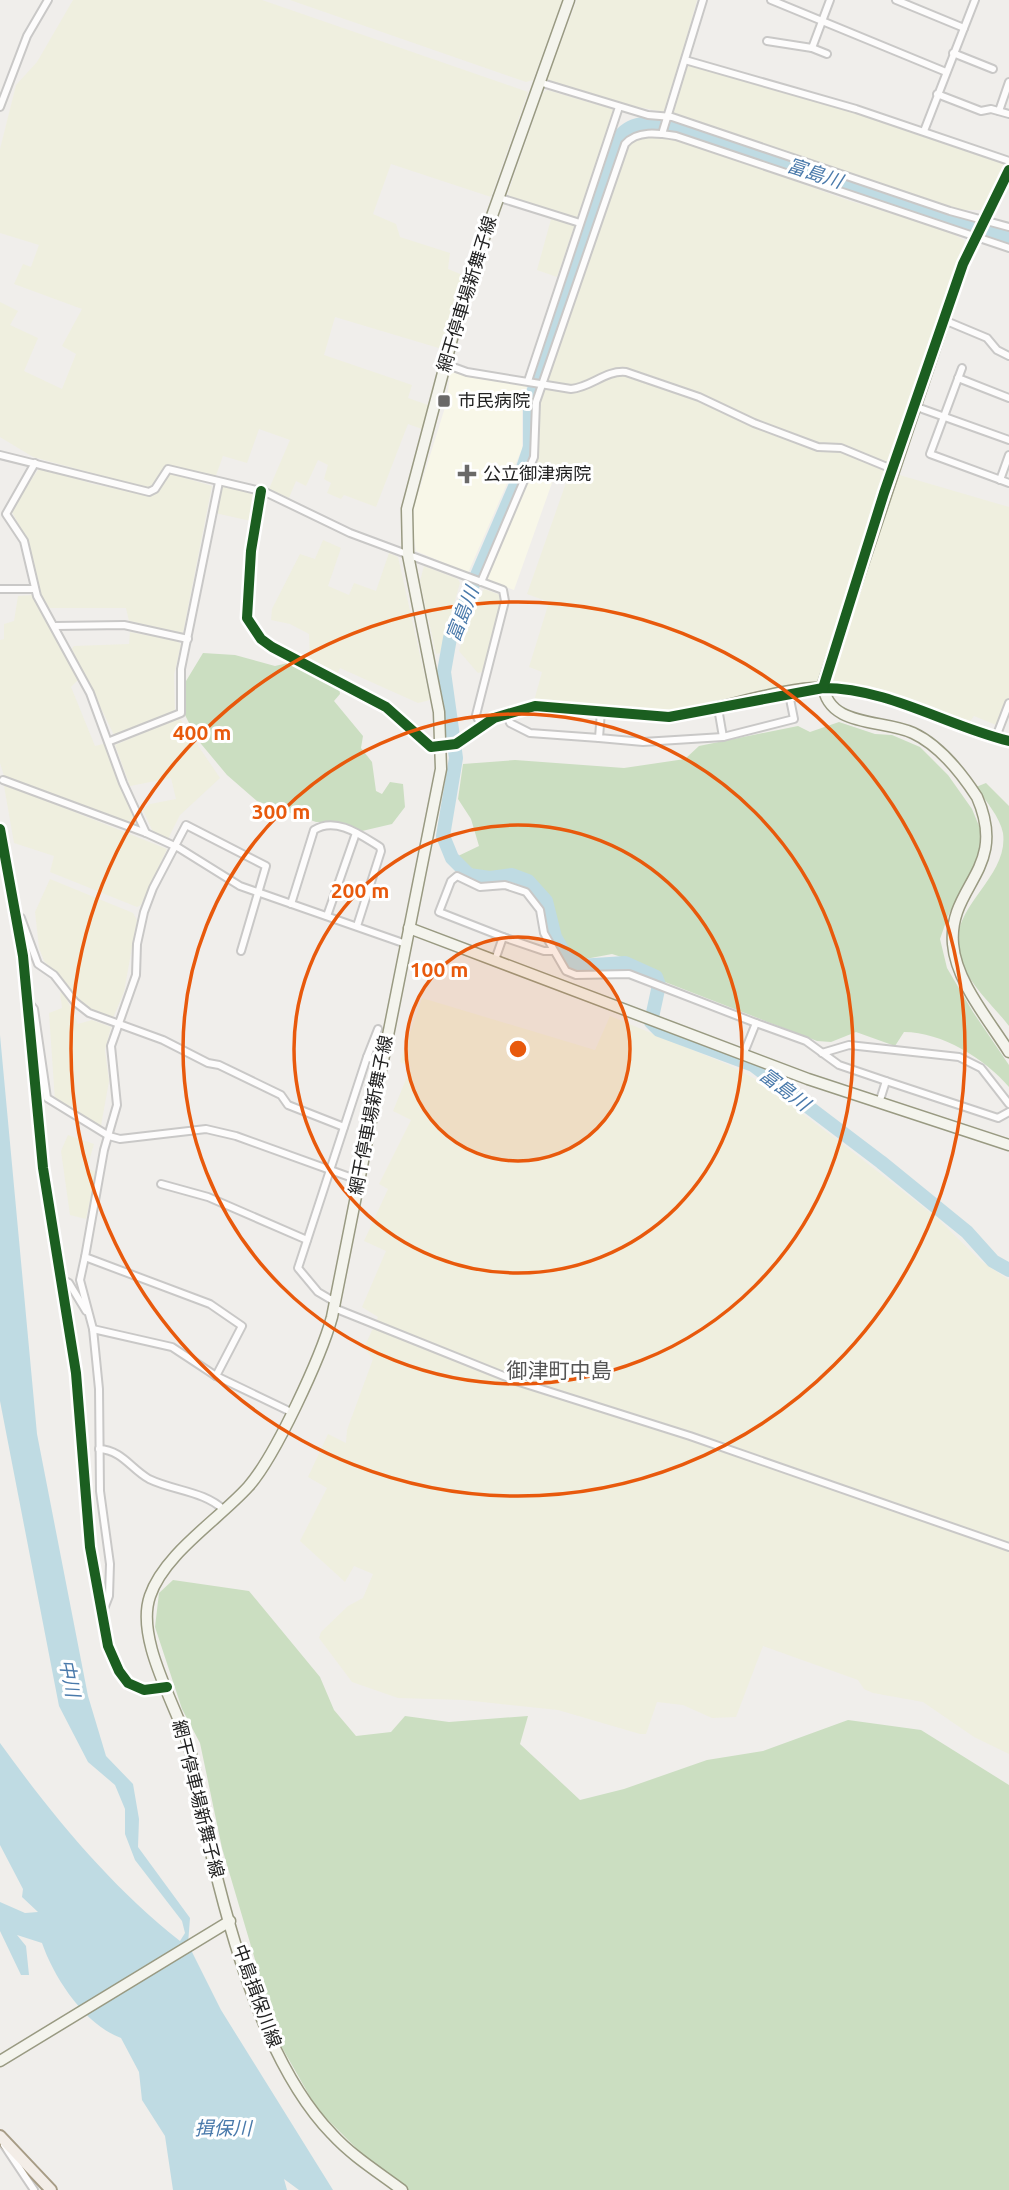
<svg xmlns="http://www.w3.org/2000/svg" width="1009" height="2190" viewBox="0 0 1009 2190" font-family="Ubuntu,'Noto Sans JP',sans-serif">
<rect width="100%" height="100%" fill="#f0eeeb"/>
<!-- education -->
<g fill="#f8f7e8">
<path d="M450 371 468 377 527 386 522 404V449L468 573 416 551 413 533 414 507 447 401Z"/>
<path d="M533 471 553 480 514 590 487 580Z"/>
</g>
<!-- farmland -->
<g fill="#efefdf">
<path d="M73 0H262L528 92 491 197 391 164 373 214 396 224 400 237 450 253 448 269 465 276 442 349 335 317 324 355 412 385 408 398 428 405 422 429 408 424 376 507 344 495 341 499 327 493 331 483 324 479 328 465 318 460 306 486 296 481 289 498 269 489 290 440 259 429 247 463 223 456 215 478 166 465 154 485 147 488 33 457 0 437V302L18 311 10 325 38 338 24 371 62 389 76 354 62 346 82 309 14 284 23 264 31 267 39 245 0 233V149L16 85 37 62Z"/>
<path d="M290 0H562L533 80 526 82Z"/>
<path d="M577 0H697L680 62 836 107 1003 162 1004 167 982 210H961L674 114 633 106 547 80Z"/>
<path d="M547 90 612 109 613 113 557 277 537 270 553 212 507 196 543 93Z"/>
<path d="M639 136 671 139 715 152 847 200 946 230 964 240 965 247 890 459 818 680 811 685 675 713 534 701 542 672 529 667 549 602 527 594 567 480 535 468 539 435 537 411 628 146Z"/>
<path d="M40 467 93 484 151 496 157 493 169 473 212 486 183 633 129 621 126 608H49L40 593 29 544 11 510Z"/>
<path d="M896 474 1009 507V697L996 725 974 716 968 724 916 701 832 684 830 679Z"/>
<path d="M221 486 256 493 251 521 215 513Z"/>
<path d="M323 540 341 548 328 586 349 595 354 583 376 591 389 553 398 557 430 700 418 703 340 668 336 677 310 663 309 634 290 624 271 620 272 609 300 554 315 559Z"/>
<path d="M424 566 458 579 460 583 440 653 436 654 420 581Z"/>
<path d="M484 589 498 594 502 600 482 672 478 673 459 651 471 612Z"/>
<path d="M33 595 79 679 71 687 95 746 107 743 138 828 4 776 0 763V640L4 639V624L14 621 18 596Z"/>
<path d="M130 632 178 641 181 645 174 675 175 711 114 735 72 649 74 646 129 644Z"/>
<path d="M176 719H180L220 778 180 815 168 839 153 832 143 810 150 804 176 799 171 778 130 786 115 745Z"/>
<path d="M7 785 167 849 141 905 137 907 50 872 54 856 14 843 4 786Z"/>
<path d="M50 879 133 913 137 920 124 992 113 1018 90 1010 80 1001 44 961 39 948 35 912Z"/>
<path d="M60 992 65 995 78 1024 92 1020 111 1027 105 1050 109 1081 101 1126 55 1101 49 1013 62 1008Z"/>
<path d="M422 998 595 1050 610 1016 729 1065 761 1082 849 1149 937 1218 981 1261 1009 1280V1754L974 1737 923 1702 873 1693 864 1689 858 1680 763 1646 736 1717 712 1718 683 1705 657 1702 646 1734H640L558 1710 464 1700 398 1698 352 1682 319 1638 321 1632 348 1606 363 1598 373 1574 354 1566 345 1582 300 1541 327 1488 308 1477 328 1434 346 1443 347 1430 373 1359 364 1348 378 1317 362 1307 386 1251 364 1241 388 1189 379 1184 411 1120 393 1111 411 1067 400 1062Z"/>
<path d="M68 1135 94 1144 87 1168 96 1172 86 1219 70 1215 61 1151Z"/>
</g>
<!-- forest -->
<g fill="#cbdec1">
<path d="M203 653 235 655 275 666 288 663 339 687 340 694 334 701 363 736 361 748 372 762 376 791 382 794 390 782 403 784 405 807 392 824 362 831 339 822H316L257 801 227 775 197 739 182 709 183 686Z"/>
<path d="M839 722 875 734 892 735 920 747 948 775 972 809 984 838 982 854 948 916 940 939 947 968 973 1012 1009 1065V1087C985 1059 942 1032 904 1032L895 1046 856 1032 831 1042 817 1041 665 982 640 963 612 954 580 960C572 954 562 946 558 936 556 931 557 925 557 920 554 905 545 888 531 880 504 864 484 885 456 857L479 846 471 819 458 799 463 764 515 760 624 768 685 759 699 746 798 726 810 732Z"/>
<path d="M986 783 1009 806V1026C990 1001 962 980 958 946 953 905 1009 876 1003 833 1000 817 985 800 976 787Z"/>
<path d="M173 1580 249 1591 320 1677 334 1710 356 1736 391 1732 405 1716 449 1722 528 1716 520 1744 580 1800 624 1789 707 1760 763 1751 848 1720 921 1730 1009 1785V2190H408L372 2164 317 2109 280 2044 222 1848 200 1743 182 1709 155 1627 159 1593Z"/>
</g>
<!-- water -->
<path fill="#bfdbe3" d="M0 1035 37 1434 88 1696 106 1756 133 1784 139 1819 138 1847 190 1918 188 1944 221 2010 333 2190H299L284 2179 287 2190H173L165 2136 142 2100 139 2072 121 2038C85 2025 54 1978 42 1943L17 1935 26 1946 29 1975H21L0 1931V1902L25 1913 38 1912 22 1897 23 1889 0 1845V1743C52 1815 110 1886 180 1941L185 1933 182 1921 135 1860 125 1834V1809L115 1785 88 1762 59 1706 0 1401Z"/>
<g fill="none" stroke-linecap="round" stroke-linejoin="round">
<!-- river -->
<path stroke="#bfdbe3" stroke-width="14" d="M1009 236 674 126C652 123 631 119 617 140L530 402V447L523 468 450 638 444 672 456 758 443 836 452 858 469 875 490 878 512 875 528 881 546 901 555 937 567 958 579 966 625 963 656 977 659 985 651 1022 659 1030 753 1065 881 1162 967 1232 993 1261 1009 1270"/>
<defs>
<g id="street">
<path d="M771 0 946 72"/>
<path d="M896 0 964 28"/>
<path d="M767 41 812 48 827 54"/>
<path d="M812 48 830 0"/>
<path d="M953 53 993 69"/>
<path d="M685 60 856 109 1009 161"/>
<path d="M539 82 648 115 672 117 950 211 1009 227"/>
<path d="M937 94 981 111 991 109 1009 114"/>
<path d="M0 107 27 36 48 0"/>
<path d="M999 111 1009 82"/>
<path d="M924 131 975 0"/>
<path d="M662 134 703 0"/>
<path d="M497 197 580 223"/>
<path d="M944 320 987 338 997 350 1009 356"/>
<path d="M445 364 467 372 571 389C592 387 605 370 626 372L699 397 754 423 818 447 841 448 892 469"/>
<path d="M962 368 930 454 1009 483"/>
<path d="M958 378 1009 398"/>
<path d="M528 381 619 107"/>
<path d="M914 406 1009 440"/>
<path d="M0 455 149 492 155 489 168 469 265 492 350 533 503 590 505 601 476 715 481 725"/>
<path d="M35 463 6 514 24 541 37 596 90 693 123 783 146 833"/>
<path d="M1000 480 1009 455"/>
<path d="M261 491 251 551 247 618 261 639 272 647 386 707 427 745 456 744 494 718 535 706 661 717 707 710"/>
<path d="M481 582 534 457 536 402 625 144C637 130 658 133 676 136L1009 248"/>
<path d="M0 589H35"/>
<path d="M55 626 124 625 188 639"/>
<path d="M718 708 723 737 794 719 789 694"/>
<path d="M601 711 599 738 643 742 723 737"/>
<path d="M506 713 510 723 530 733 599 738"/>
<path d="M996 737 1009 703"/>
<path d="M110 741 181 713V669L219 482"/>
<path d="M3 780 146 833 179 848 240 886 406 944"/>
<path d="M0 829 23 956 43 1168 76 1373 90 1547 108 1646 119 1671 128 1683 144 1690 167 1687"/>
<path d="M291 904 314 830C336 816 362 836 380 847L381 851 357 926"/>
<path d="M15 914 21 918 38 964 54 975 75 1002 89 1013 163 1040 208 1063 219 1065 281 1095 288 1105 344 1127"/>
<path d="M327 916 356 833"/>
<path d="M503 937 439 912 451 881 457 876 480 887 505 885 526 892 540 910 544 933 566 971 576 975 629 974 756 1023"/>
<path d="M495 960 503 937 544 951H552"/>
<path d="M29 1003 34 1009 47 1098 109 1136 120 1139 206 1129 236 1136 358 1180"/>
<path d="M744 1053 756 1023 806 1041 839 1065 886 1081"/>
<path d="M822 1053 849 1045 959 1057 981 1068 1009 1104"/>
<path d="M367 1057 378 1029"/>
<path d="M879 1103 886 1081 998 1118 1009 1112"/>
<path d="M161 1184 208 1197 307 1240"/>
<path d="M85 1257 80 1280 93 1329 99 1389 100 1491 110 1564 109 1596 102 1614"/>
<path d="M63 1280 69 1283 86 1311"/>
<path d="M335 1302 318 1292 298 1268 367 1057 382 1063"/>
<path d="M334 1308 516 1381 690 1436 1009 1547"/>
<path d="M93 1329 172 1347 216 1376 291 1412"/>
<path d="M216 1376 242 1326 210 1304 85 1257 104 1150 117 1105 111 1046 136 975 137 944 144 912 153 888 186 825 266 866 241 951"/>
<path d="M99 1449C122 1450 131 1469 149 1479 174 1491 204 1491 224 1510"/>
<path d="M4 2145 34 2190"/>
</g>
<g id="secondary">
<path d="M1009 170 963 264 823 684C827 728 883 719 913 733 939 745 962 774 977 797 1009 870 948 885 953 944 956 982 989 1020 1009 1052"/>
<path d="M707 710C743 702 792 686 829 688 892 691 949 726 1009 741"/>
<path d="M409 928 808 1079 1009 1145"/>
<path d="M0 2061 230 1921"/>
<path d="M402 2190C378 2172 352 2156 332 2134 265 2065 229 1932 208 1840 201 1809 198 1777 189 1747 176 1705 135 1639 150 1596 164 1554 218 1520 248 1487 275 1457 321 1357 332 1317L441 769 439 712 408 555 407 509 463 297 569 0"/>
</g>
<path id="primary" d="M0 2136 51 2190"/>
</defs>
<!-- street casing -->
<use href="#street" stroke="#c9c8c7" stroke-width="10"/>
<!-- secondary casing -->
<use href="#secondary" stroke="#999a82" stroke-width="13"/>
<!-- primary casing -->
<use href="#primary" stroke="#a79c86" stroke-width="14"/>
<!-- street -->
<use href="#street" stroke="#fdfcfc" stroke-width="6"/>
<!-- secondary -->
<use href="#secondary" stroke="#f4f4ed" stroke-width="10"/>
<!-- primary -->
<use href="#primary" stroke="#f3ede7" stroke-width="10"/>
<defs>
<g id="cycleway">
<path d="M261 491 251 551 247 618 261 639 272 647 386 707 431 747 456 744 494 718 535 706 669 717 823 688C888 688 947 726 1009 741"/>
<path d="M823 688 884 493 963 264 1009 170"/>
<path d="M0 829 23 956 43 1168 76 1373 90 1547 108 1646 119 1671 128 1683 144 1690 167 1687"/>
</g>
</defs>
<!-- cycleway casing -->
<use href="#cycleway" stroke="#fff" stroke-width="15"/>
<!-- cycleway -->
<use href="#cycleway" stroke="#1b5e20" stroke-width="10"/>
</g>
<!-- distance rings -->
<circle cx="518" cy="1049" r="112" fill="#e8590c" fill-opacity=".12"/>
<g fill="none" stroke="#e8590c" stroke-width="3.5">
<circle cx="518" cy="1049" r="112"/>
<circle cx="518" cy="1049" r="224"/>
<circle cx="518" cy="1049" r="335"/>
<circle cx="518" cy="1049" r="447"/>
</g>
<!-- markers -->
<g fill="#6a6968" stroke="#fff" stroke-width="2.5">
<rect x="437" y="394" width="14" height="14" rx="3.5"/>
<path d="M463.5 463.5h7v7h7v7h-7v7h-7v-7h-7v-7h7z"/>
</g>
<g text-anchor="middle" stroke-width="6" stroke-linejoin="round" paint-order="stroke">
<!-- street labels -->
<g font-size="18" fill="#222" stroke="#fff">
<text transform="translate(467 294) rotate(-73)" y="6">網干停車場新舞子線</text>
<text transform="translate(371 1115) rotate(-79)" y="6">網干停車場新舞子線</text>
<text transform="translate(198 1799) rotate(76)" y="6">網干停車場新舞子線</text>
<text transform="translate(257 1996) rotate(70)" y="6">中島揖保川線</text>
</g>
<!-- poi labels -->
<g font-size="18" fill="#222" stroke="#fff" text-anchor="start">
<text x="458" y="407">市民病院</text>
<text x="483" y="480">公立御津病院</text>
</g>
<!-- water labels -->
<g font-size="19" font-style="italic" fill="#4a7aab" stroke="#fff">
<text transform="translate(815 173) rotate(18)" y="7">富島川</text>
<text transform="translate(462 614) rotate(-69)" y="7">富島川</text>
<text transform="translate(785 1089) rotate(37)" y="7">富島川</text>
<text transform="translate(70 1678) rotate(79)" y="7">中川</text>
<text x="223" y="2135">揖保川</text>
</g>
<!-- quarter labels -->
<g font-size="21" fill="#555" stroke="#fff">
<text x="559" y="1378">御津町中島</text>
</g>
</g>
<circle cx="518" cy="1049" r="10" fill="#e8590c" stroke="#fff" stroke-width="3.5"/>
<g font-size="21" text-anchor="middle" font-weight="bold" fill="#e8590c" stroke="#fff" stroke-width="6" stroke-linejoin="round" paint-order="stroke">
<text x="202" y="740">400 m</text>
<text x="281" y="819">300 m</text>
<text x="360" y="898">200 m</text>
<text x="439" y="977">100 m</text>
</g>
</svg>
